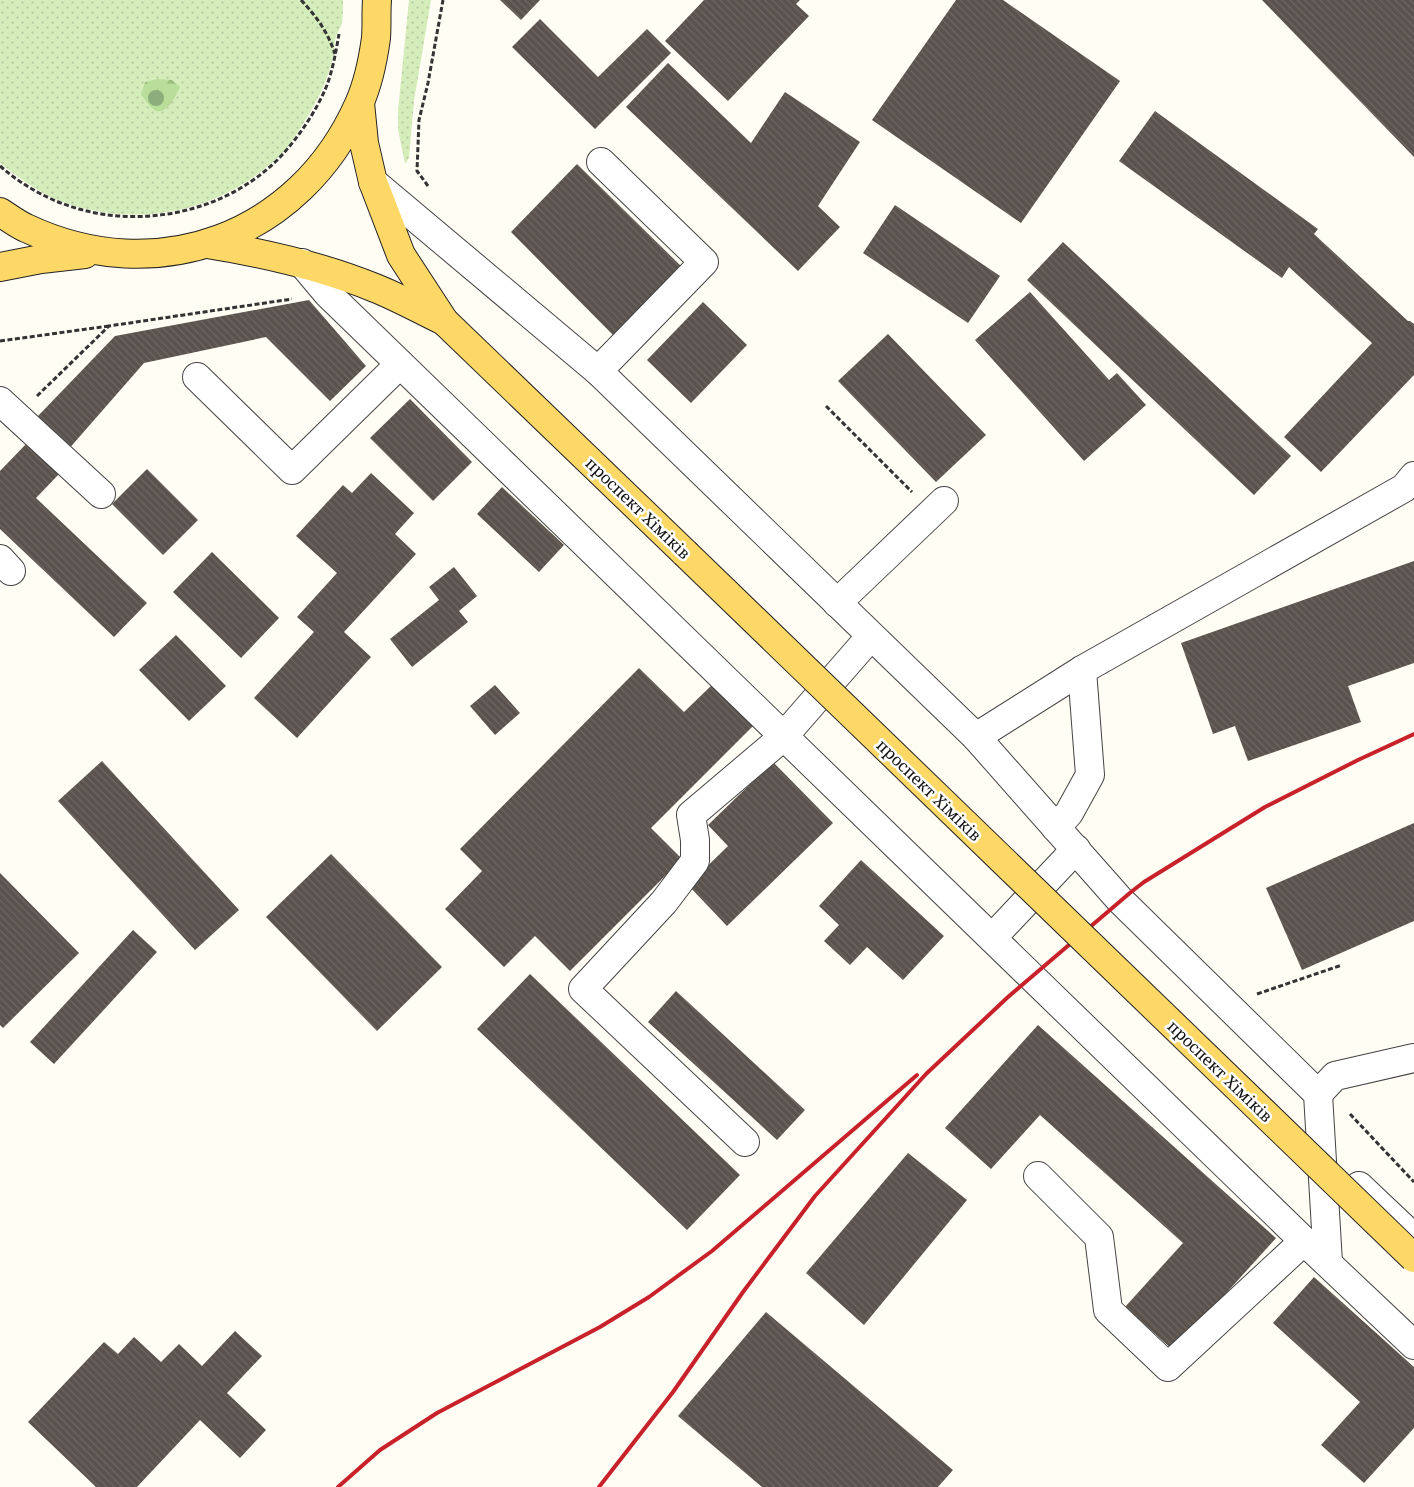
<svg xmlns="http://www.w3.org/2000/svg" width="1414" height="1487" viewBox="0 0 1414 1487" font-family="'Noto Serif',serif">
<defs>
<pattern id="grass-dots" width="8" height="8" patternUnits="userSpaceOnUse" patternTransform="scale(1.25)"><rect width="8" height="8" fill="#d5ecbb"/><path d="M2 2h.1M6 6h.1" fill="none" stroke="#b6c9a0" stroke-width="1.8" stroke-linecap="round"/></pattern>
<pattern id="forest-firs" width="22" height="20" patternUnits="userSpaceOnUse" patternTransform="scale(1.25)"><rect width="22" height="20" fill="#b8de99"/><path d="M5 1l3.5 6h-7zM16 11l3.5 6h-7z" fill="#9dbd83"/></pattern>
<pattern id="building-back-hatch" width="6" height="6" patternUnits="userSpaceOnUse" patternTransform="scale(1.25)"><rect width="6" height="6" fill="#5a524c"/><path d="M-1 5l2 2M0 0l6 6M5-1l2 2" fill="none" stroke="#6d6662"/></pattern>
</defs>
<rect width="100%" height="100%" fill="#fffdf4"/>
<!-- grass -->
<g fill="url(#grass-dots)">
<path d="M0 0H343C343 7 343 16 342 23 341 27 338 32 336 36 335 41 334 46 334 51 329 79 318 100 303 124 296 135 288 148 278 157 223 209 148 227 75 206 46 198 23 181 0 163Z"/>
<path d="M409 0H431L414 101 409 158 405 164 398 129V111Z"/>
</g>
<!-- forest -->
<path fill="url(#forest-firs)" d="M157 79 172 80 180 87C176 96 164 120 152 108 148 105 145 99 141 95L145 82Z"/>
<!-- building -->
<g fill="url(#building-back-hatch)">
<path d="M500 0H540L521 20Z"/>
<path d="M704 0H800L796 4 809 16 728 101 665 41Z"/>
<path d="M956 0H1003L1120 81 1021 223 872 120Z"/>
<path d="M1262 0H1414V157Z"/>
<path d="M540 19 598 77 647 29 671 53 595 129 512 47Z"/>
<path d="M668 63 751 143 785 92 860 142 818 206 840 227 798 271 626 107Z"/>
<path d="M1155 111 1318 229 1314 234 1408 321H1410L1414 324V375L1321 472 1284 437 1372 343 1289 267 1282 278 1119 161Z"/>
<path d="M577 164 684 269 613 335 511 232Z"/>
<path d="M895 205 1000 276 968 323 863 253Z"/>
<path d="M1063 242 1291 456 1254 495 1027 280Z"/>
<path d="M1030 292 1109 380 1117 373 1146 405 1084 461 975 340Z"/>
<path d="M309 300 366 366 330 401 266 337 144 363 67 451 38 416 115 336Z"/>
<path d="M703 302 747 345 691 403 647 360Z"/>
<path d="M888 334 986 435 936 482 838 381Z"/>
<path d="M410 399 472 462 433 501 370 438Z"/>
<path d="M27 443 59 474 36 498 147 603 114 637 0 529V471Z"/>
<path d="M147 469 198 520 163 555 112 504Z"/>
<path d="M371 473 414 513 395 534 416 554 344 632 371 657 297 738 254 698 314 632 297 617 337 573 296 536 343 485 352 493Z"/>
<path d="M502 487 564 545 539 572 477 514Z"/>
<path d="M212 552 279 618 241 658 173 592Z"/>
<path d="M1414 561V663L1348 686 1361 722 1248 761 1235 726 1213 734 1181 643Z"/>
<path d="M454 567 477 596 459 611 468 622 412 667 390 639 439 600 429 587Z"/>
<path d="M176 635 226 686 189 721 139 670Z"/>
<path d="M639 668 684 712 714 683 755 724 651 828 682 859 570 971 535 936 504 967 445 909 482 871 460 849Z"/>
<path d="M495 685 520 713 495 735 470 706Z"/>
<path d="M102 761 239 910 195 950 58 801Z"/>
<path d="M773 762 833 823 727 926 688 885 728 846 708 825Z"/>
<path d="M1414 823V921L1302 970 1266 888Z"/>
<path d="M331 854 442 967 377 1031 266 917Z"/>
<path d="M861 860 944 936 903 980 867 947 850 965 824 941 839 925 819 906Z"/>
<path d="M0 873 79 953 3 1028 0 1025Z"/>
<path d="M133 930 157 952 54 1064 30 1042Z"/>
<path d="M530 974 740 1175 687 1230 477 1029Z"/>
<path d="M676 991 805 1110 777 1140 648 1022Z"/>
<path d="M1038 1025 1276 1238 1174 1351 1125 1307 1183 1243 1040 1115 991 1169 945 1128Z"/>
<path d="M908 1153 967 1200 864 1325 806 1273Z"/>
<path d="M1314 1277 1414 1367V1428L1364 1483 1321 1445 1360 1402 1273 1323Z"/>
<path d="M766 1312 953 1470 938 1487H762L678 1416Z"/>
<path d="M235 1331 262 1356 227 1393 266 1430 240 1458 200 1420 137 1487H96L28 1422 104 1342 118 1354 134 1337 161 1362 179 1344 202 1366Z"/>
</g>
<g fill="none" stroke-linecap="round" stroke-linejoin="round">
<defs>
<g id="minor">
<path d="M373 182 598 371 976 737 1120 900 1318 1094 1328 1263"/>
<path d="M302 263 328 294 1304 1241 1414 1345"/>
<path d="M598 371 704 262 601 162"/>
<path d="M197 377 292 470 400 364"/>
<path d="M0 401 101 494"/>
<path d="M0 559 11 571"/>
<path d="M837 603 944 501"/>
<path d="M976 737 1082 670 1404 488 1414 476"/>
<path d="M1056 828 1069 813 1090 775 1082 670"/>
<path d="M992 938 1076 849"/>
<path d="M1318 1094 1335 1076 1414 1058"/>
<path d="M745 1142 583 989 664 902 695 861V840L691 815 783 737 871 636"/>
<path d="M1038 1176 1099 1237 1108 1310 1168 1367 1304 1241"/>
<path d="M1359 1186 1414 1238"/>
</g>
<g id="major">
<path d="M360 103 364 143 373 182 401 255 444 321 685 553"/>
<path d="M0 212C8 217 17 224 26 228 157 290 300 237 359 104 368 84 373 60 376 38 377 25 376 13 377 0"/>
<path d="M207 244C264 253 321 266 375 288 398 297 421 310 444 321"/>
<path d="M0 267 41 259 85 254"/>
</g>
</defs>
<!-- minor casing -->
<use href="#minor" stroke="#444" stroke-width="30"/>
<!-- major casing -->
<use href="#major" stroke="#222" stroke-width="30"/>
<!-- path -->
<g stroke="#333" stroke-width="3" stroke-dasharray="5 2.5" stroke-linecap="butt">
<path d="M301 0C316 16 328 32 335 54"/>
<path d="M0 166C23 186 50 201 79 209 149 229 232 209 282 155 300 135 317 110 327 85 333 69 336 51 339 34"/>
<path d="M428 186 417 171 419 120 428 83 443 0"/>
<path d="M0 341 109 326"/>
<path d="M37 396 109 326 292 299"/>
<path d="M826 406 912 492"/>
<path d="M1257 994 1342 965"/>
<path d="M1350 1114 1414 1182"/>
</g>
<!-- minor -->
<use href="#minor" stroke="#fff" stroke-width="28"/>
<!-- major -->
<use href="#major" stroke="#fdd866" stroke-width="28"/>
<!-- rail -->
<g stroke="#c8212a" stroke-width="4">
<path d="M338 1487 380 1450 437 1413 600 1327 649 1297 712 1251 917 1075"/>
<path d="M599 1487 673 1392 743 1292 815 1196 926 1074 1008 997 1131 892 1144 882 1265 807 1358 760 1414 734"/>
</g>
<defs>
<path id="major-bridge" d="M685 553 1414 1258"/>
</defs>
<!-- major-bridge casing -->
<use href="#major-bridge" stroke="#222" stroke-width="30" stroke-linecap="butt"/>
<!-- major-bridge -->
<use href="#major-bridge" stroke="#fdd866" stroke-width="28"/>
</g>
<!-- trees -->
<circle fill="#8cae7d" cx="156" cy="98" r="8"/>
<g text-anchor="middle" stroke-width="5" stroke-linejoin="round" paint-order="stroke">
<!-- street labels -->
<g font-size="16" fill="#111" stroke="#fff">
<text transform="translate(638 508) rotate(44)" y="6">проспект Хіміків</text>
<text transform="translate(929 790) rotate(44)" y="6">проспект Хіміків</text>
<text transform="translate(1220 1071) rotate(44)" y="6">проспект Хіміків</text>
</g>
</g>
</svg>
